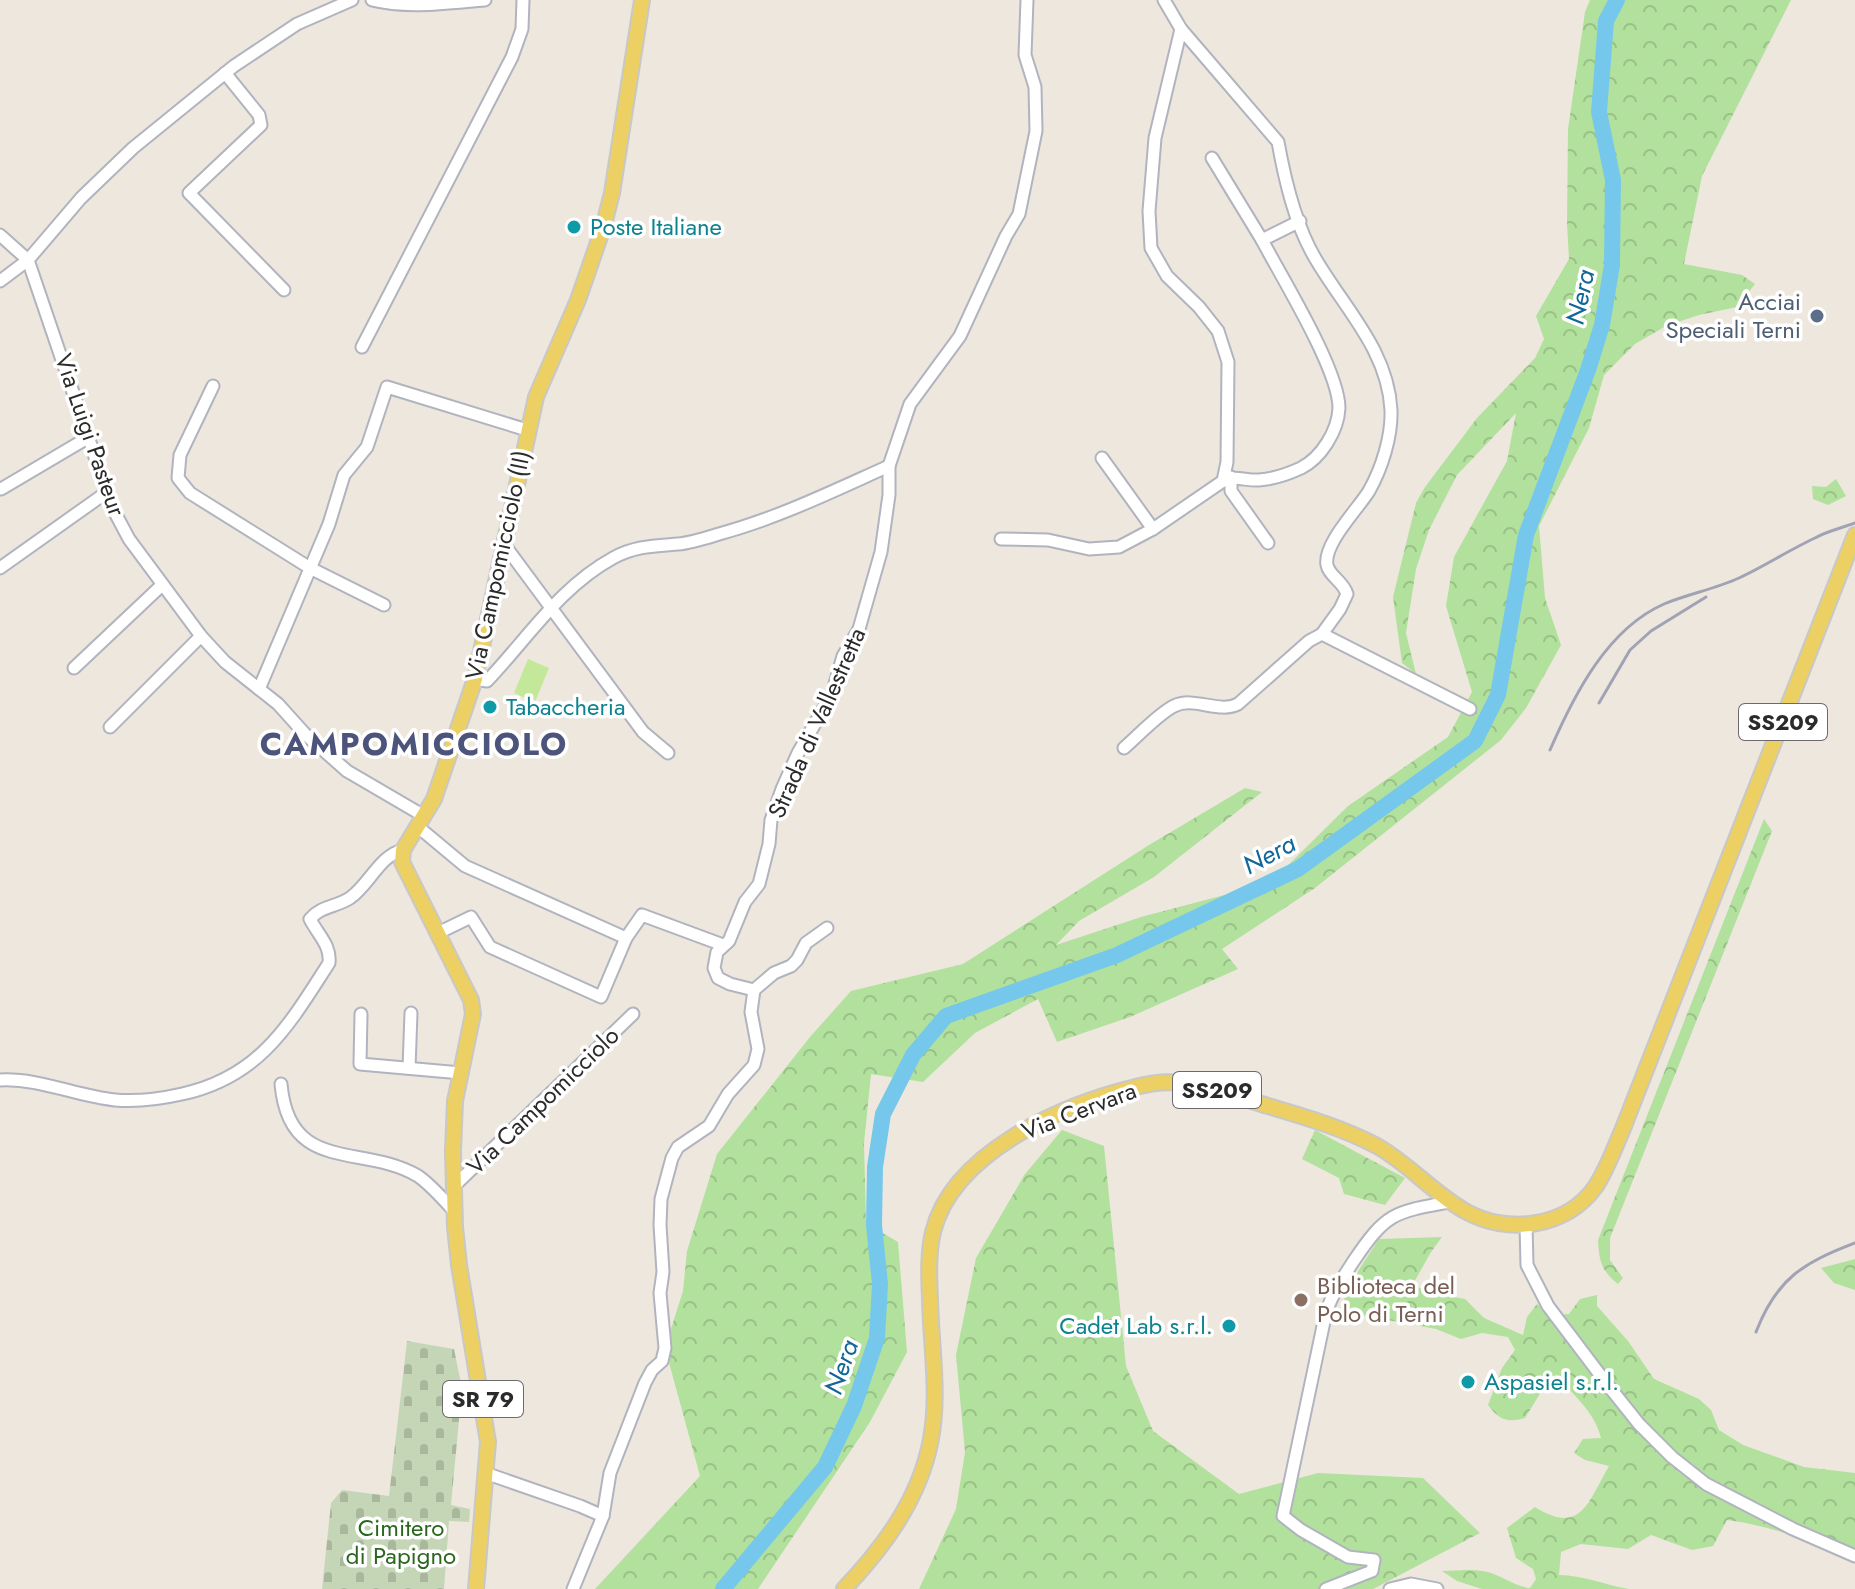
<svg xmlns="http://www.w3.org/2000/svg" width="1855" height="1589" viewBox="0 0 1855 1589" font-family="Jost,sans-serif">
<defs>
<pattern id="forest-crowns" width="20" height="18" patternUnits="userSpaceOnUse" patternTransform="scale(2)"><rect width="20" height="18" fill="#b2e19d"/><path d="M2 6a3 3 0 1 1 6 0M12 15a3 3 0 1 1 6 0" fill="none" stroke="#99c187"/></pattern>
<pattern id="cemetery-stones" width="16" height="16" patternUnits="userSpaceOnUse" patternTransform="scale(2)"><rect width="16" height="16" fill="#c5d6b6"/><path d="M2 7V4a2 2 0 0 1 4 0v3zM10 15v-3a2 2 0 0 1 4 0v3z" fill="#a9b89d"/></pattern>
</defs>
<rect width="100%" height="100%" fill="#ede7de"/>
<!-- forest -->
<g fill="url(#forest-crowns)">
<path d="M1590 0H1791L1702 176 1684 264 1742 275 1755 284 1737 307 1699 315 1666 326 1635 344 1604 375 1589 428 1539 526 1545 598 1561 645 1526 708 1501 740 1315 888 1222 949 1238 969 1130 1017 1057 1042 1038 999 975 1033 923 1082 871 1074 864 1143 866 1223 898 1242 907 1352 870 1422 758 1589H595L700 1476 665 1348 683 1291 687 1251 717 1154 810 1037 851 991 963 964 1149 845 1245 788 1262 792 1154 877 1079 921 1056 945 1141 917 1270 883 1348 806 1448 737 1472 692 1446 606 1454 557 1507 461 1516 413 1457 475 1429 530 1416 569 1406 633 1416 674 1402 663 1393 597 1416 503 1425 487 1477 418 1535 358 1544 339 1536 316 1569 259 1567 224 1568 129 1585 12Z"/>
<path d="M1836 479 1846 496 1828 505 1813 499 1812 486 1826 487Z"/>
<path d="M1764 819 1772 831 1610 1238V1260L1623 1278 1618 1284C1601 1271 1599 1260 1598 1240Z"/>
<path d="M1062 1130 1104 1146 1126 1366 1153 1431 1239 1494 1318 1473 1423 1478 1480 1533 1373 1589H919L956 1509 965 1452 956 1355 976 1258 1025 1174Z"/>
<path d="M1315 1130 1405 1178 1385 1205 1344 1194 1339 1178 1302 1159Z"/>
<path d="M1442 1237 1431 1252 1413 1284 1427 1292 1465 1299 1484 1318 1523 1335 1527 1317 1537 1304 1554 1315 1569 1314 1580 1299 1597 1295V1306L1628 1341 1654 1379 1699 1399 1711 1410 1719 1430 1743 1445 1804 1467 1855 1473V1552C1811 1543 1773 1526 1727 1520L1713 1546 1692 1550 1651 1535 1628 1549 1581 1544 1561 1552 1559 1575C1583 1575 1605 1585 1629 1589H1482L1457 1581 1442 1571C1455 1571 1469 1569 1482 1571 1500 1573 1512 1586 1530 1588L1536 1579 1533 1569 1516 1558 1507 1528 1535 1507C1581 1536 1588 1502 1609 1466L1585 1460 1574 1453 1583 1439 1601 1438C1595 1412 1574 1396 1557 1376H1551L1525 1418C1507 1423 1499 1420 1488 1405L1502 1368 1515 1350 1508 1337 1482 1333 1461 1339 1436 1329 1344 1312 1340 1308 1360 1268 1379 1239Z"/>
<path d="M1855 1259V1290L1834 1283 1821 1268Z"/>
</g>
<!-- cemetery -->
<path fill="url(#cemetery-stones)" d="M407 1341 454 1349 462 1388 451 1505 470 1509 469 1522 449 1521 444 1589H322L331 1503 342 1490 389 1496Z"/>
<!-- pitch -->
<path fill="#c4e899" d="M528 659 549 668 535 702 514 693Z"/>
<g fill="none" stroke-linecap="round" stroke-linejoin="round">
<!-- river -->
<path stroke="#75c8eb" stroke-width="16" d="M723 1589 825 1467 854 1406 877 1338 880 1284 874 1225 875 1167 883 1114 913 1055 946 1016 1117 955 1298 869 1475 741 1498 695 1526 535 1588 370 1602 325 1612 265 1613 180 1599 112 1606 21 1617 0"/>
<defs>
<g id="minor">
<path d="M372 0C408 9 448 3 485 0"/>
<path d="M1164 0 1181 29 1278 142C1285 181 1295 224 1315 258 1344 308 1388 350 1391 410 1392 436 1382 468 1369 491 1358 509 1323 544 1327 565 1329 576 1343 581 1347 594L1340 609 1322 634"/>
<path d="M225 73 259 115 261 125 189 193 284 290"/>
<path d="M1212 158 1262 240"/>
<path d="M0 235 28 260 112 507 129 539 201 636 225 662 278 704 305 734 347 771 424 816"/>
<path d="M0 281 28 260 81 198 133 148 234 66 297 24 352 0"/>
<path d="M362 347 512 57 522 29 523 0"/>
<path d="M213 386 180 455 178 478 190 493 310 568 384 605"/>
<path d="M1102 458 1153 529"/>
<path d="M1231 477V491L1268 543"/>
<path d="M1223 481C1235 475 1246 481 1259 480 1273 479 1288 474 1301 468 1321 458 1338 431 1339 408 1339 370 1282 278 1262 240L1300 221"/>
<path d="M1 489 89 437"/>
<path d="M1001 539 1048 540 1089 549 1119 547 1153 529 1223 481 1227 462 1228 362 1218 331 1199 307 1167 276 1151 248 1149 211 1155 138 1181 29"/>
<path d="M503 543 643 732 668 753"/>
<path d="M0 568 107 492"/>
<path d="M74 668 162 585"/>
<path d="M475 679 487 681C528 638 560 587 613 558 635 546 654 546 678 544 691 543 706 538 719 534 778 518 833 491 889 466"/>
<path d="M259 689 329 524 344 475 367 447 387 387 527 430"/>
<path d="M110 727 201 636"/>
<path d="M1124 748C1138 736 1158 714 1174 706 1194 696 1219 714 1238 704L1309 641 1322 634 1470 709"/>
<path d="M417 826 465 866 626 938 642 915 723 945"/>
<path d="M438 933 471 917 490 947 601 997 626 938"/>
<path d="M754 990 730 984 718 978 714 968 717 952 729 941 745 902 759 884 769 844 771 820 782 789 798 753 832 694 843 656 859 629 881 552 889 495V466L910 404 960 336 1006 236 1019 214 1036 131 1035 87 1025 55 1027 0"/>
<path d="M754 990 774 973 791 966 797 960 806 943 827 928"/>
<path d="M361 1014 360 1064 461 1073"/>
<path d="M409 1068 411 1013"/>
<path d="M0 1080C40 1078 76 1096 115 1100 138 1102 160 1099 182 1094 260 1077 289 1025 329 963 331 945 318 935 310 919 321 906 336 907 350 898 369 885 380 855 403 850"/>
<path d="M281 1084C289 1175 363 1143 418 1176 431 1185 443 1199 454 1211"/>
<path d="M453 1187 633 1014"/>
<path d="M1526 1225 1527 1265 1548 1306 1607 1384 1639 1424 1672 1457 1706 1484 1793 1529 1855 1556"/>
<path d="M485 1473 580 1506 603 1516"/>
<path d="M573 1589 603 1516 610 1473 645 1383 652 1370 662 1361 665 1348 660 1293 663 1272 660 1225 661 1199 672 1158 678 1147 709 1126 728 1094 754 1065 758 1049 751 1012 754 990"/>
<path d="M1326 1589 1372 1571 1374 1560 1348 1557 1301 1530 1283 1516 1326 1312C1333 1293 1342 1279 1353 1262 1386 1213 1393 1212 1450 1202"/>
<path d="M1390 1589 1411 1584 1437 1589"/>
</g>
<g id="major">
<path d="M476 1589 488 1442 459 1265 455 1227 453 1151 455 1101 473 1014 471 1000 402 862 403 850 434 799 475 679 536 397 578 300 603 228 612 193 642 0"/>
<path d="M844 1589C883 1548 918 1501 930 1444 940 1397 931 1346 930 1299 929 1277 928 1253 933 1232 952 1154 1061 1105 1132 1088 1147 1084 1165 1081 1180 1083 1210 1086 1239 1097 1268 1106 1305 1117 1343 1128 1377 1146 1409 1164 1433 1193 1465 1211 1507 1235 1567 1228 1596 1186 1607 1169 1614 1149 1622 1131L1855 535"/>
</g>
</defs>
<!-- minor casing -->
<use href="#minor" stroke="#b1b4be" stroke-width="15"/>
<!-- major casing -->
<use href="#major" stroke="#c8c8c8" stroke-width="18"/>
<!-- minor -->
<use href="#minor" stroke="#fff" stroke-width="11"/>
<!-- major -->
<use href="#major" stroke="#ecd064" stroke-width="14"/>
<!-- rail -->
<g stroke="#a1a3b5" stroke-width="3">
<path d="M1599 703 1630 650 1651 631 1706 597"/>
<path d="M1550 750C1574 695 1607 629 1664 604 1688 594 1715 589 1739 578 1765 566 1789 550 1815 538 1827 531 1842 528 1855 523"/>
<path d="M1756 1332C1777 1278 1803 1263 1855 1243"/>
</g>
</g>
<!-- markers -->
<g fill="#0f9aa8" stroke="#fff" stroke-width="3">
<circle cx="574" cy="227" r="8"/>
<circle cx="490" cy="707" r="8"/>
<circle cx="1229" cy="1326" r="8"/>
<circle cx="1468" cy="1382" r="8"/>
</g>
<circle fill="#5c6f8a" stroke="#fff" stroke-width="3" cx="1817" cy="316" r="8"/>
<circle fill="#8d6e63" stroke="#fff" stroke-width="3" cx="1301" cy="1300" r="8"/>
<g text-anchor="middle" stroke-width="7" stroke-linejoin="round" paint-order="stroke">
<!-- shield labels -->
<g fill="#fff" stroke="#6b6b6b" stroke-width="2">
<rect x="1739" y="704" width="88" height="36" rx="6"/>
<rect x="1173" y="1072" width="88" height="36" rx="6"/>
<rect x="443" y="1381" width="80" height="36" rx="6"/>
</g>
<g font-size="22" font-weight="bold" fill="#2b2b2b">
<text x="1783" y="730">SS209</text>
<text x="1217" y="1098">SS209</text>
<text x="483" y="1407">SR 79</text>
</g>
<!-- culture labels -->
<g font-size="24" fill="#0d838f" stroke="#fff" text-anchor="start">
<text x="590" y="235">Poste Italiane</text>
<text x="506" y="715">Tabaccheria</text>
<text x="1213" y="1334" text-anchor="end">Cadet Lab s.r.l.</text>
<text x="1484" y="1390">Aspasiel s.r.l.</text>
</g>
<!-- service labels -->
<g font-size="24" fill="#4e5e75" stroke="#fff" text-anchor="end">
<text x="1801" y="310">Acciai<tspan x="1801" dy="28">Speciali Terni</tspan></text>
</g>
<!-- street labels -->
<g font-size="24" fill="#2b2b2b" stroke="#fff">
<text transform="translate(90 435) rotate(71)" y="8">Via Luigi Pasteur</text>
<text transform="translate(498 565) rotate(-78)" y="8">Via Campomicciolo (II)</text>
<text transform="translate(817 723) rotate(-66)" y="8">Strada di Vallestretta</text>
<text transform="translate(543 1101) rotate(-44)" y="8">Via Campomicciolo</text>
<text transform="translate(1079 1111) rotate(-21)" y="8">Via Cervara</text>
</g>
<!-- education labels -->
<g font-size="24" fill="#785e54" stroke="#fff" text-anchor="start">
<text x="1317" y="1294">Biblioteca del<tspan x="1317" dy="28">Polo di Terni</tspan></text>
</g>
<!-- park labels -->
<g font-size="24" fill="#2a671d" stroke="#fff">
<text x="401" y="1536">Cimitero<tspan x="401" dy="28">di Papigno</tspan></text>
</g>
<!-- water labels -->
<g font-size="26" font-style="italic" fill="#126799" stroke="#fff">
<text transform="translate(1580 297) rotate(-78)" y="9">Nera</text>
<text transform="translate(1269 854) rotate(-28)" y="9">Nera</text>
<text transform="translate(841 1367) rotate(-71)" y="9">Nera</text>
</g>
<!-- district labels -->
<g font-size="32" font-weight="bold" letter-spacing="2" fill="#4d547b" stroke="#fff">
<text x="414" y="755">CAMPOMICCIOLO</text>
</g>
</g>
</svg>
